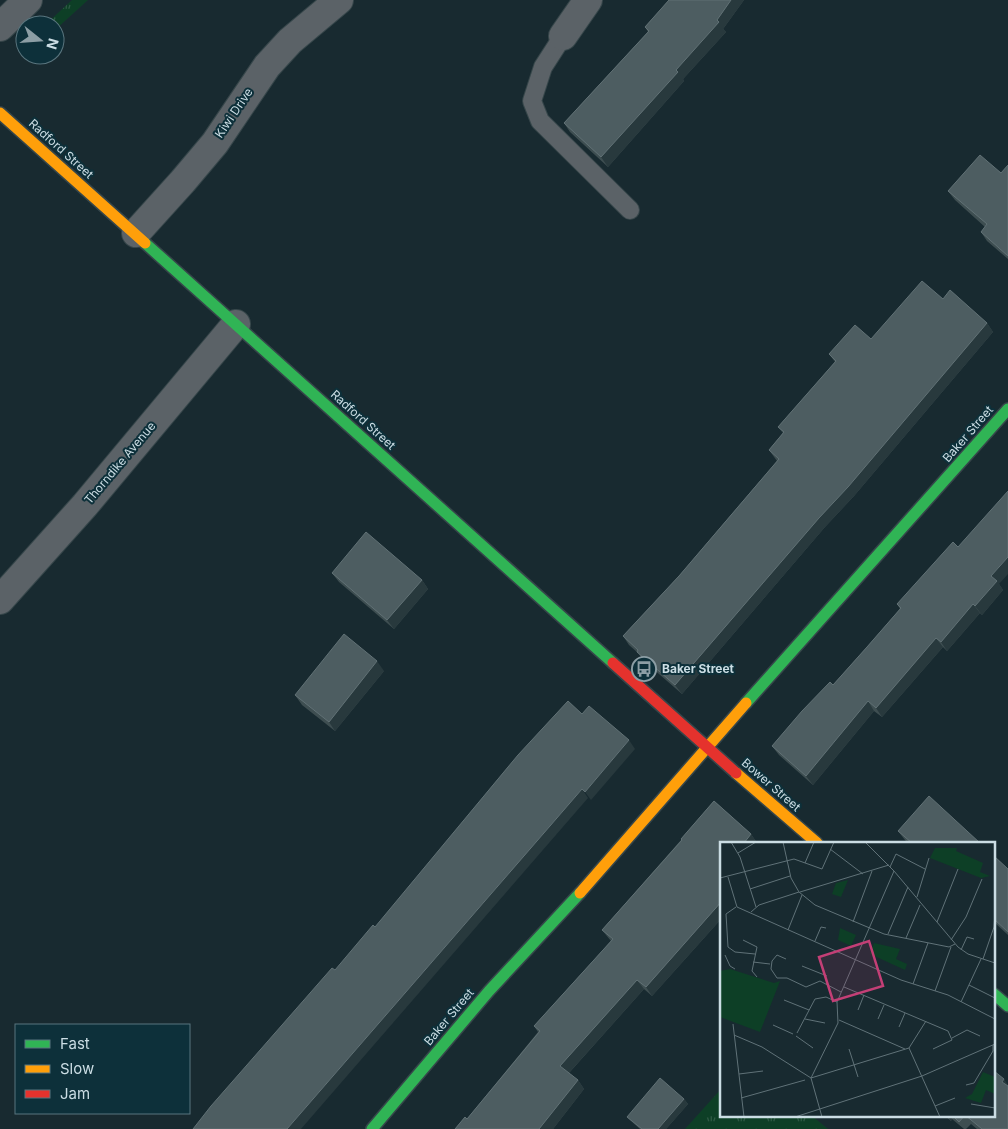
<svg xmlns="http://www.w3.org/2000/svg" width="1008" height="1129" viewBox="0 0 1008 1129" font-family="Inter,sans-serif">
<defs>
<pattern id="grass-tufts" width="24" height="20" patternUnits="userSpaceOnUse" patternTransform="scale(1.25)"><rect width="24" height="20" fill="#0d3f26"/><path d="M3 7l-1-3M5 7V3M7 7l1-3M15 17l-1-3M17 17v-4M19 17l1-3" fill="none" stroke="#2f5a45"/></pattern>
</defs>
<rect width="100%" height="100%" fill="#182a30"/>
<!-- grass -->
<g fill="url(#grass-tufts)">
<path d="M72 0H88L55 30V25H45Z"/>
<path d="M722 1088V1115H811L828 1129H685Z"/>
</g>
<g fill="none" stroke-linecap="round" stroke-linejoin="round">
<defs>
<path id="lane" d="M563 36 543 67 532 101 540 121 630 210"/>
<g id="street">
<path d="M0 27 28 0"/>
<path d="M563 36 588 0"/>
<path d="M136 233 183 181 215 143 267 66 290 41 339 0"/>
<path d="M0 600 85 505 236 324"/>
</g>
<g id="fast">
<path d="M145 243 613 663"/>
<path d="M746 703 1008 409"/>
<path d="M994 994 1008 1006"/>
<path d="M372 1129 489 991 580 893"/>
</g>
<g id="slow">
<path d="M0 113 145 243"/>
<path d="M736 773 817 843"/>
<path d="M580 893 746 703"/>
</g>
<path id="jam" d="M613 663 736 773"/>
</defs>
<!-- lane casing -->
<use href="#lane" stroke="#36464a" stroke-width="20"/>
<!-- street casing -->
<use href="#street" stroke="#36464a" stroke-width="30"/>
<!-- fast casing -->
<use href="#fast" stroke="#36464a" stroke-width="14"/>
<!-- slow casing -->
<use href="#slow" stroke="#36464a" stroke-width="14"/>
<!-- jam casing -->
<use href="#jam" stroke="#36464a" stroke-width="14"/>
<!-- lane -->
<use href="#lane" stroke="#5b6267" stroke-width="18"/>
<!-- street -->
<use href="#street" stroke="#5b6267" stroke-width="28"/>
<!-- fast -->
<use href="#fast" stroke="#30b455" stroke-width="11"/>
<!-- slow -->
<use href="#slow" stroke="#ff9f0a" stroke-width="11"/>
<!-- jam -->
<use href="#jam" stroke="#e5322d" stroke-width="11"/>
</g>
<!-- wall -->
<g fill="#3e4e51">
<path d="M669 0H744L723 29 726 32 683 79 684 81 608 167 570 132 564 123 648 32 645 27Z"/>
<path d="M1008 165V259L987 241 981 232 985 227 955 200 948 191 1001 173Z"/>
<path d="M943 299 987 323 993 332 854 496 825 527 682 694 644 661 638 653 629 645 623 636 679 576 777 461 769 450 783 433 778 427 835 362 829 354 871 339Z"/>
<path d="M332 573 422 580 428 589 394 629 339 582Z"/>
<path d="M999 584 1003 590 982 615 980 613 947 651 943 647 882 717 874 711 813 785 779 755 772 746 833 685 867 647 900 609 897 604Z"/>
<path d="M384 671 335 731 302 705 295 695Z"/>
<path d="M714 801 751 834 757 843H722V918L652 996 644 989 569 1073 578 1080 584 1089 553 1129H455L465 1117 467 1119 538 1032 534 1026 611 941 602 930 681 840V839Z"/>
<path d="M898 831 980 843H908L905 840Z"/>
<path d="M994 856 1008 869V935L994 922Z"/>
<path d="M684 1099 688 1104 666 1129H640L631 1121 627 1117Z"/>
<path d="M944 1115H994L1008 1129H977L971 1124 966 1129H964L952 1119 951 1121Z"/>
</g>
<!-- shaded-wall -->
<g fill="#28393d">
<path d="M731 0H744L723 29 726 32 683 79 684 81 608 167 601 157 676 70 717 20Z"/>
<path d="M987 323 993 332 854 496 825 527 682 694 675 685Z"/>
<path d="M1008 557V574L999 584 1003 590 982 615 975 606 991 576Z"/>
<path d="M422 580 428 589 394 629 387 620Z"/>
<path d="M973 604 980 613 947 651 941 642Z"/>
<path d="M936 638 943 647 882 717 876 708Z"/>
<path d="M377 661 384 671 335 731 329 722Z"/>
<path d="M868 701 874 711 813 785 806 776Z"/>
<path d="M629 740 635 749 591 800 585 792Z"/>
<path d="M582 789 588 798 301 1129H287Z"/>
<path d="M751 834 757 843H744Z"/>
<path d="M722 901V918L652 996 646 987Z"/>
<path d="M637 980 644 989 567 1075 560 1066Z"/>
<path d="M1004 1079 1008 1085V1090L1002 1082Z"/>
<path d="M578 1080 584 1089 553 1129H539Z"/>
<path d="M684 1099 688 1104 666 1129H658Z"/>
<path d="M947 1115H950L952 1119 951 1121Z"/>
</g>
<!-- building -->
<g fill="#4d5d61" stroke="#617175">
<path d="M669 0H731L717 20 719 22 676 70 678 72 601 157 564 123 649 31 645 27Z"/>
<path d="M980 155 1001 173 1008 165V256L981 232 987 224 948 191Z"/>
<path d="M922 281 943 299 950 290 987 323 848 487 819 518 675 685 637 652 638 650 623 636 679 576 779 459 769 450 784 432 778 427 836 361 829 354 855 325 871 339Z"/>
<path d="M1008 491V557L991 576 997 581 975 606 973 604 941 642 936 638 876 708 868 701 806 776 772 746 802 711 830 682 833 685 867 647 901 608 897 604 953 542 958 547Z"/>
<path d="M366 532 422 580 387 620 332 573Z"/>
<path d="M344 634 377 661 329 722 295 695Z"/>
<path d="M568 701 582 714 589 706 629 740 585 792 582 789 550 826 287 1129H193L211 1106 332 968 335 970 373 925 375 927 518 755Z"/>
<path d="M929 796 980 843H912L898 831Z"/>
<path d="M714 801 751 834 744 843H722V901L646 987 637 980 560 1066 578 1080 539 1129H455L465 1117 467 1119 540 1031 534 1026 613 939 602 930 682 840 681 839Z"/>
<path d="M994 856 1008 869V932L994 919Z"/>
<path d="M994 1071 1004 1079 1002 1082 1008 1086V1129H982L965 1115H994Z"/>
<path d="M660 1078 684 1099 658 1129H642L627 1117Z"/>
<path d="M952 1115H965L959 1122Z"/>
</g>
<!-- icons -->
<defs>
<symbol id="bus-ring" viewBox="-11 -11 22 22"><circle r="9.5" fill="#0d303a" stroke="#8c9ea5" stroke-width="1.5"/><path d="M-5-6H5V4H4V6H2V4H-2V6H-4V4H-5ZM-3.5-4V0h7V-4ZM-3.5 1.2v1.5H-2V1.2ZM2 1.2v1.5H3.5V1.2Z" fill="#8c9ea5"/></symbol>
</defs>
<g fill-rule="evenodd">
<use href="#bus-ring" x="630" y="655" width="28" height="28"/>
</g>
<g text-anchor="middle" stroke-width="4" stroke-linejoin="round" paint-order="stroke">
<!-- street labels -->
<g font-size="12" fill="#cbdde4" stroke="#0d303a">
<text transform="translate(234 113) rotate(-56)" y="4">Kiwi Drive</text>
<text transform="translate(61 149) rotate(42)" y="4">Radford Street</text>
<text transform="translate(363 420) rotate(42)" y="4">Radford Street</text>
<text transform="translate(968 434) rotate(-49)" y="4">Baker Street</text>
<text transform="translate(120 463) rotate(-50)" y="4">Thorndike Avenue</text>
<text transform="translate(771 785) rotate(41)" y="4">Bower Street</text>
<text transform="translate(449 1017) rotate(-50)" y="4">Baker Street</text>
</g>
<!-- poi labels -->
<g font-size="12" font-weight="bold" fill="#cbdde4" stroke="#0d303a" text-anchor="start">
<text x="662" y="673">Baker Street</text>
</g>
</g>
<!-- overview -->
<g transform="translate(720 842)">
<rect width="275" height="275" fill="#182a30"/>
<path d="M128 38 121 55 112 52 116 41ZM120 86 136 93 131 104 118 98ZM154 101 180 107 176 117 187 122 185 128 150 112ZM10 127 54 141 60 139 40 190 0 175V129Z" fill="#0d3f26"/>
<path d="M215 6H237L236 9 263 21 260 30 270 34 261 36 210 16Z" fill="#0d3f26"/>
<path d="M263 230 275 235V252L266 248 261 261 245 256 252 252Z" fill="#0d3f26"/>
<path fill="none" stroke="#607278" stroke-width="1" d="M11 0 20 15 36 65M63 0 71 36 79 50 95 63 164 92 229 105 235 102M145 0 174 29 238 105 248 112 275 121M110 7 143 32M18 11 36 0M85 21 94 0M170 25 176 12 205 27M8 35 17 65M0 36 74 17 102 27 114 0M30 47 70 34M80 50 169 23M197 55 209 16M16 65 6 72 8 105 15 110 35 112M17 65 181 138 228 153 275 177M31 70 39 63 79 50M133 80 152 29M217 80 238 27M68 88 82 53M168 92 188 45M186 96 200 63M23 98 37 105 32 129 37 135M231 98 246 75 262 37M95 99 101 85 106 86M241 108 247 95 254 97M5 113 10 124 15 127M66 117 57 113 52 119 51 127 57 136H67L86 145 100 139 121 150M263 117 274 85 275 71M33 120 50 122M82 124 107 134M193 142 208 101M249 143 275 156M124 145 228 189 232 198 213 207M215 149 231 105M64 158 89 168M241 160 261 117M138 168 144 153M85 177 105 181M158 177 164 163M119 178 185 207M13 182 24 275M53 183 73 192M179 185 185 171M77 191 95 157 106 155 117 160M14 193 42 205 91 236 189 206 206 179M76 194 93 206M232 196 247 188 260 194M189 206 220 275M129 207 138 235M19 232 43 229M91 236 118 181 117 160 174 29M91 236 102 275M246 243 254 241 273 209V203M21 256 85 238M251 262 275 266M215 264 235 256M75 275 202 234 275 202"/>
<path fill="#c43f76" fill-opacity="0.15" stroke="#c43f76" stroke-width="2.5" d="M149 99 163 144 113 159 99 115Z"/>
<rect width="275" height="275" fill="none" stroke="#cbdde4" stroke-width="2.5"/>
</g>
<!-- legend -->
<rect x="15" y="1024" width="175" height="90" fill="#0d303a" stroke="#59757e"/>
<rect x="25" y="1040" width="25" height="8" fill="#30b455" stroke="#59757e"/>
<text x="60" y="1049" font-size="15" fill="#cbdde4">Fast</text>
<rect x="25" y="1065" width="25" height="8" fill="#ff9f0a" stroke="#59757e"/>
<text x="60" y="1074" font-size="15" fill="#cbdde4">Slow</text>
<rect x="25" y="1090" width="25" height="8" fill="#e5322d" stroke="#59757e"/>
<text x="60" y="1099" font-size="15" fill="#cbdde4">Jam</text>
<!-- north arrow -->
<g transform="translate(40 40) rotate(107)"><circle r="24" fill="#0d303a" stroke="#59757e"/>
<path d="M0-4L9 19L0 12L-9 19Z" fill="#8c9ea5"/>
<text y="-8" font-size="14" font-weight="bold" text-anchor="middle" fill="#cbdde4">N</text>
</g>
</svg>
